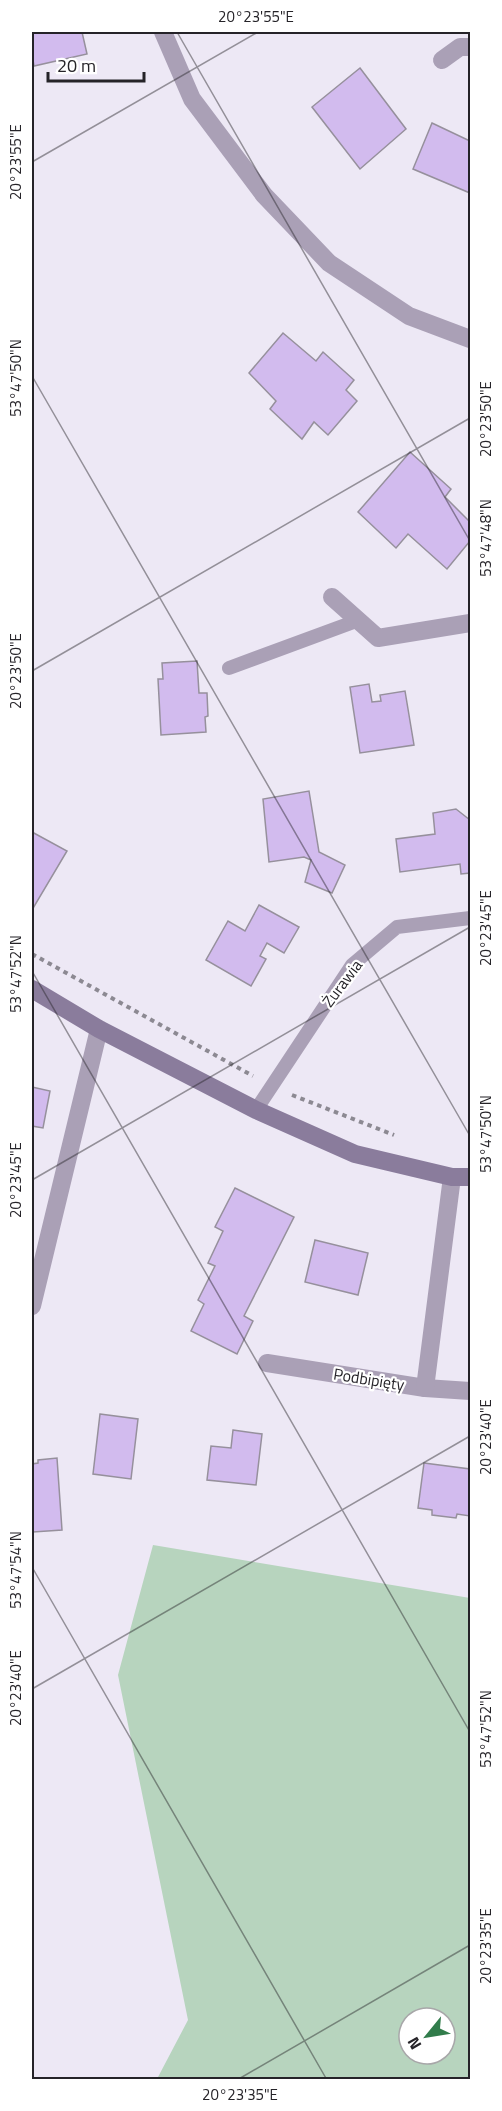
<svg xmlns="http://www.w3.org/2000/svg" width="502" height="2111" viewBox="0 0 502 2111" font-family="'Titillium Web',sans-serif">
<rect width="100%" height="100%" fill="#ede8f5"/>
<!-- green -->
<path fill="#b7d4be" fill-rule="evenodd" d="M153 1545 470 1598V2079H157L188 2020 118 1675ZM409 2018H445V2054H409Z"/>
<!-- building -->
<g fill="#d2bbee" stroke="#96909c" stroke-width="1.5">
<path d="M32 32H82L87 54 34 66 32 55Z"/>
<path d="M360 68 406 129 360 169 312 107Z"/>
<path d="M432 123 470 141V193L413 169Z"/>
<path d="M283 333 316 361 323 352 354 380 346 390 357 401 328 435 314 422 302 439 270 409 276 401 249 373Z"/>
<path d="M410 452 451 489 445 497 470 522V541L447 569 408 534 396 548 358 512Z"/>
<path d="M197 661 199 693H207L208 716 205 717 206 732 161 735 158 679H163L162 663Z"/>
<path d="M369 684 372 702 381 701 380 695 405 691 414 745 360 753 350 687Z"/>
<path d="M309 791 319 852 345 865 332 893 305 882 311 860 304 857 269 862 263 799Z"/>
<path d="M456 809 470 820V873L461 874 460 864 400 872 396 839 435 834 433 813Z"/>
<path d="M32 832 67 851 32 910Z"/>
<path d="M259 905 299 927 284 953 267 943 260 956 266 959 251 986 206 960 228 921 245 931Z"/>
<path d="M32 1087 50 1091 43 1128 32 1126Z"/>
<path d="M235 1188 294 1217 244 1316 253 1321 237 1354 191 1331 204 1304 198 1300 215 1266 208 1263 223 1231 215 1227Z"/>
<path d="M315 1240 368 1253 358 1295 305 1282Z"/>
<path d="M100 1414 138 1419 131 1479 93 1474Z"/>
<path d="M233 1430 262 1434 256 1485 207 1480 211 1446 231 1448Z"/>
<path d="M57 1458 62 1530 33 1532 32 1523V1464L38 1463V1460Z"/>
<path d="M424 1463 470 1469V1516L457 1514 456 1518 432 1515V1510L418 1508Z"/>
</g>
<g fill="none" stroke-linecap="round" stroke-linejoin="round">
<!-- path -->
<g stroke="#8c8992" stroke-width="4" stroke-dasharray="4.5 4.5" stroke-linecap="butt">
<path d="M32 954 253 1076"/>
<path d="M292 1095 394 1135"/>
</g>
<!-- lane -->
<g stroke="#aaa0b6" stroke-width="14">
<path d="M229 668 359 620"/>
<path d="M256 1110 352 965 397 927 470 918"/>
</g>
<!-- street -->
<g stroke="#aaa0b6" stroke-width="18">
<path d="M163 32 192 99 264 195 329 263 409 316 470 339"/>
<path d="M442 60 460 47H470"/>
<path d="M332 597 378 638 470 623"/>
<path d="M32 1306 99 1029"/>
<path d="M267 1363 425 1388 470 1391"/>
<path d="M425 1388 452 1177"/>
</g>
<!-- secondary -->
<path stroke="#8a7c9c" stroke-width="18" d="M32 989 99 1029 256 1110 355 1154 452 1177H470"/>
</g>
<!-- ticks -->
<path fill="none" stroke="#252328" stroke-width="1.5" stroke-opacity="0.45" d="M177 32 470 541M32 162 258 32M32 376 470 1136M32 671 470 418M32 971 470 1732M32 1180 470 927M32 1567 327 2080M32 1689 470 1436M237 2080 470 1945"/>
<g text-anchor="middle" stroke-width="4.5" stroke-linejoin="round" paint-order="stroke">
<!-- street labels -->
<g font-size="16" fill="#252328" stroke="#fff">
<text transform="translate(342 983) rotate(-53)" y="6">Żurawia</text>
<text transform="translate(369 1379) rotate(9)" y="6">Podbipięty</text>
</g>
</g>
<!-- border -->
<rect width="502" height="2111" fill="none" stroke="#ffffff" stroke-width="66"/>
<!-- north arrow -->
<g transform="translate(427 2036) rotate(240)"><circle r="28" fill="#ffffff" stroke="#a8a7a9" stroke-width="1.5"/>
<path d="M0-4.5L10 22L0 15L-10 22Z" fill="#317c4b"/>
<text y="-9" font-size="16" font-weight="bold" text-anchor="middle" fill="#252328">N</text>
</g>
<!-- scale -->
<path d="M48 72v9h96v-9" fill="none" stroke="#252328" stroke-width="3"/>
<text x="57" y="72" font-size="18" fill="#252328" stroke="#ffffff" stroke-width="4.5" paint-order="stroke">20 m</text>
<rect x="33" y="33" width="436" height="2045" fill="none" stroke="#252328" stroke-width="2"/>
<g font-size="15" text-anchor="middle" fill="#252328">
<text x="256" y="22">20°23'55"E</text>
<text transform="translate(16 162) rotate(-90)" y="5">20°23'55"E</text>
<text transform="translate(16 378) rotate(-90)" y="5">53°47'50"N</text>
<text transform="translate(486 419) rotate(-90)" y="5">20°23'50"E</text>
<text transform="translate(486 538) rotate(-90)" y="5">53°47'48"N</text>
<text transform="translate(16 671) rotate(-90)" y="5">20°23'50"E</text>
<text transform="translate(486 928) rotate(-90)" y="5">20°23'45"E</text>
<text transform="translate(16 974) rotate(-90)" y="5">53°47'52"N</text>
<text transform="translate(486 1134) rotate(-90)" y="5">53°47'50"N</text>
<text transform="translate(16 1180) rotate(-90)" y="5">20°23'45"E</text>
<text transform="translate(486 1437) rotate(-90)" y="5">20°23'40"E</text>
<text transform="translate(16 1570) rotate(-90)" y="5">53°47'54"N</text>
<text transform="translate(16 1688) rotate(-90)" y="5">20°23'40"E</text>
<text transform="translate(486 1729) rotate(-90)" y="5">53°47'52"N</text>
<text transform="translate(486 1946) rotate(-90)" y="5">20°23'35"E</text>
<text x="240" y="2100">20°23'35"E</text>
</g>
</svg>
